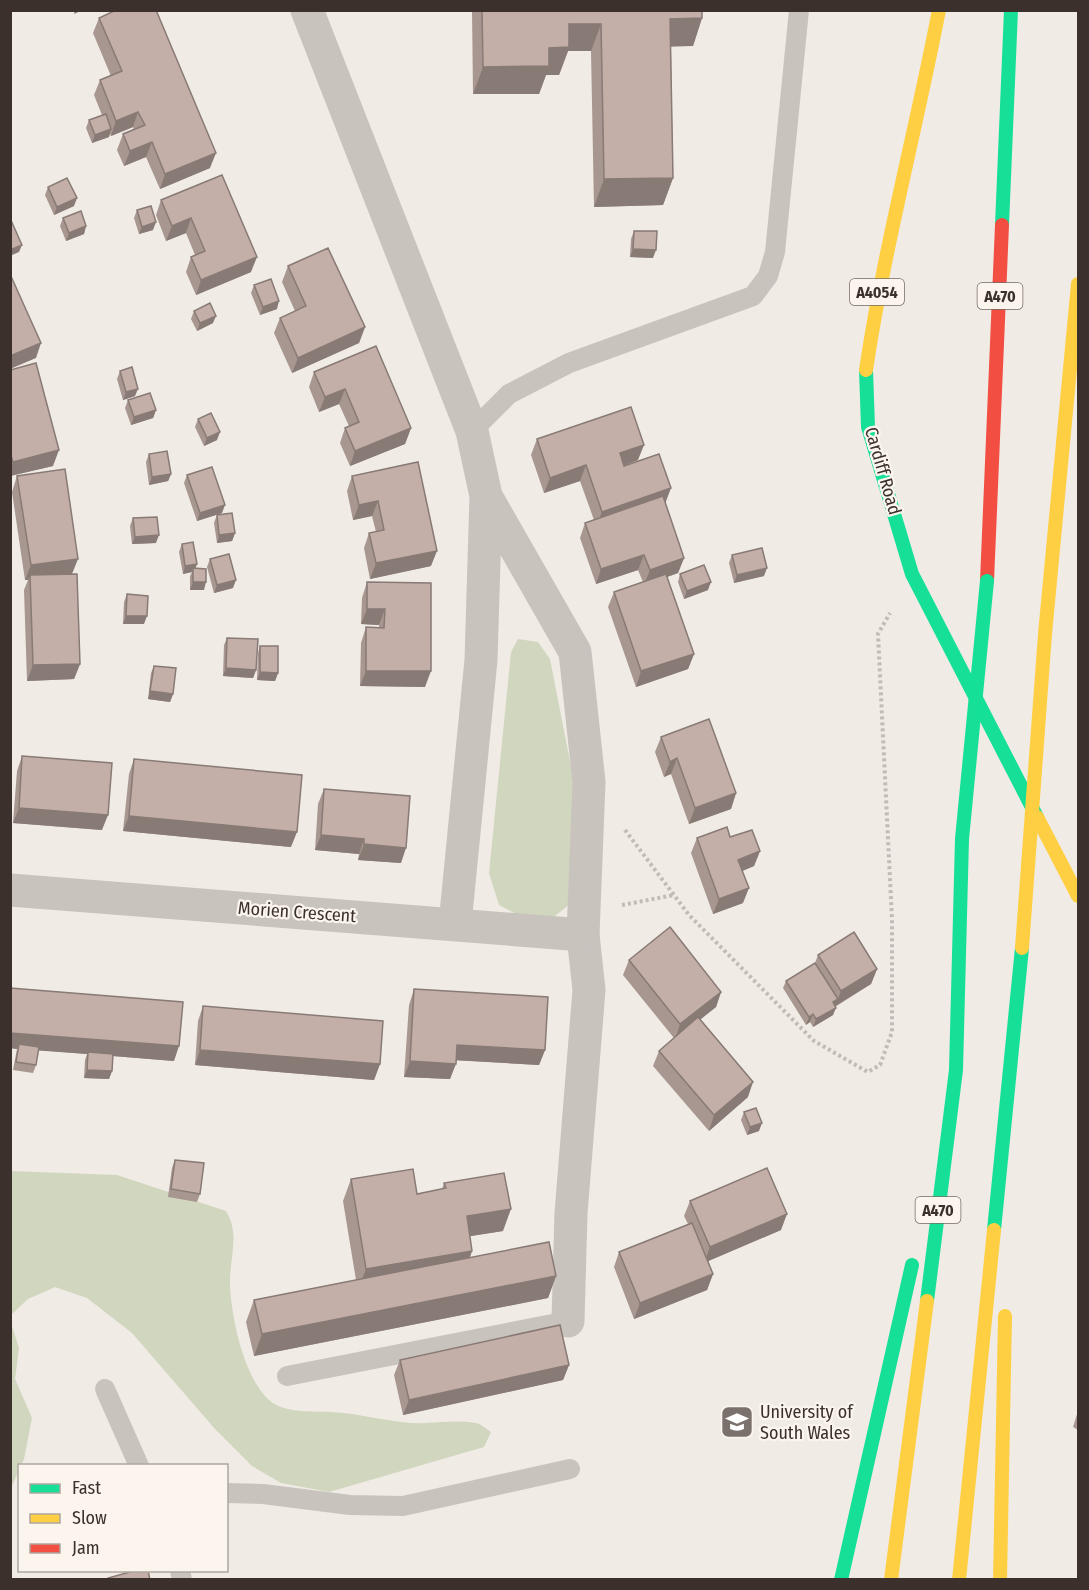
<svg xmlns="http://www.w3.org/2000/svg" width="1089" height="1590" viewBox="0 0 1089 1590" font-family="'Fira Sans Condensed',sans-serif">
<rect width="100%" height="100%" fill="#f0ebe5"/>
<!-- green -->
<g fill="#d1d6bf">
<path d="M518 639 538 642 550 659 575 787 570 904 550 920 524 918 499 905 489 873 511 652Z"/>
<path d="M11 1171 117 1175 226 1211C240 1234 230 1255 230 1281 230 1313 244 1383 273 1403 288 1413 313 1411 330 1412 358 1413 384 1421 411 1423 432 1424 455 1419 475 1423 480 1423 486 1429 491 1432L484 1447 329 1492 281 1483 252 1466 215 1429 132 1333 87 1298 55 1287 28 1299 11 1315Z"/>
<path d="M11 1323 19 1348 15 1379 32 1418 24 1459 11 1488Z"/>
</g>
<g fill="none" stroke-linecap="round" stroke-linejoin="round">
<!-- path -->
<g stroke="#c2bbb6" stroke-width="4" stroke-dasharray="3 3" stroke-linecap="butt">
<path d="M625 830 689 915 814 1041 868 1072 880 1065 892 1032V920L878 634 890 613"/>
<path d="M622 905 674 895"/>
</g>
<!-- lane -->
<g stroke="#c9c3be" stroke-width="20">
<path d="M472 431 509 394 569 363 753 296 768 276 775 252 799 10"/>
<path d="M287 1376 568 1321"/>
<path d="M105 1389 139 1466"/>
<path d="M226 1493 263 1494 350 1505 403 1506 570 1469"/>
<path d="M180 1570 182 1580"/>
</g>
<!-- street -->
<g stroke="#c9c3be" stroke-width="33">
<path d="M307 10 472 431 486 496 481 660 455 924"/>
<path d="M487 498 575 652 589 782 583 935 589 990 571 1213 568 1321"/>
<path d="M10 890 583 935"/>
</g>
<!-- fast -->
<g stroke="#16e098" stroke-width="14">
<path d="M1002 225 1011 10"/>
<path d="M866 370 868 427 912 574 1037 817"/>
<path d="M994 1230 1022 948"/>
<path d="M927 1301 956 1070 962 839"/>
<path d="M841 1580 912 1265"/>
</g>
<!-- slow -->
<g stroke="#ffcf43" stroke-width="14">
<path d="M866 370C884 249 916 130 939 10"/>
<path d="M1045 634 1078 284"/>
<path d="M1037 817 1078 896"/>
<path d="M891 1580 927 1301"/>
<path d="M959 1580 994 1230"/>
<path d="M1000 1580 1005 1316"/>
</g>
<!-- jam -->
<path stroke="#f24e42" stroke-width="14" d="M987 581 1002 225"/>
<!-- fast-bridge -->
<path stroke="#16e098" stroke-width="14" d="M962 839 987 581"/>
<!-- slow-bridge -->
<path stroke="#ffcf43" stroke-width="14" d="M1022 948 1045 634"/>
</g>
<!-- wall -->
<g fill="#a89690">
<path d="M472 10H702V18L693 46H671L673 178 663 205 594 207 591 51H568L559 75H546L539 94H473Z"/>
<path d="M99 18 210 168 160 189 146 157 124 166 117 150 123 134 134 130 133 127 111 136 110 134 109 137 92 143 86 128 89 120 102 115 94 95 100 80 111 76 93 33Z"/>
<path d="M222 175 251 272 196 295 186 272 191 257 195 255 186 233 166 241 156 215 161 200Z"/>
<path d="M48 187 74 206 54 215 45 195Z"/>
<path d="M137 210 153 230 139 234 134 218Z"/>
<path d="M63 218 86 226 84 234 66 241 60 226Z"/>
<path d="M634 231 653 258 630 257 631 239Z"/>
<path d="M288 266 365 327 359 343 292 373 274 333 280 318 295 311 282 282Z"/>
<path d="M254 285 277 309 260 315 251 293Z"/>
<path d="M194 311 213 323 197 331 191 319Z"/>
<path d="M376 346 411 428 405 444 350 466 340 443 345 428 349 426 339 404 319 412 309 387 314 372Z"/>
<path d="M10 370 53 466 10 476Z"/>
<path d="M120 371 135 396 123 400 117 379Z"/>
<path d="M128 400 156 410 153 418 131 425 125 408Z"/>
<path d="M198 419 217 440 204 446 195 427Z"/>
<path d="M537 439 638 460 624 465 665 503 684 558 678 573 667 577 694 654 688 669 636 687 608 607 614 592 643 582 638 570 596 584 580 538 585 523 594 520 580 481 544 493 531 455Z"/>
<path d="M149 454 171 474 168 481 149 485 146 462Z"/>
<path d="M418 462 431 566 370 579 364 548 369 533 376 532 372 516 353 520 347 491 352 476Z"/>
<path d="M187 475 222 513 197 521 184 483Z"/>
<path d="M17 476 72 574 80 664 74 679 27 681 24 590 28 580H25L12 492Z"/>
<path d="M217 515 235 533 232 541 217 543 214 523Z"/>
<path d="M133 518 156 543 132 544 130 526Z"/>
<path d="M182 544 197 564 195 568 204 590H190V576L192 572 183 574 179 552Z"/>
<path d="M732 555 764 576 734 583 729 563Z"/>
<path d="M210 559 233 588 214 593 207 567Z"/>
<path d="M680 574 708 590 684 599 678 582Z"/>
<path d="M367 582 431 583 425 687 360 686 361 643 366 627 379 628V625L361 624 362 598Z"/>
<path d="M127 594 144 624H123L124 602Z"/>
<path d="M227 638 256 670 253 678 223 676 224 645Z"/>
<path d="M260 646 278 673 275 681 257 680 258 653Z"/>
<path d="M154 666 173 694 170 702 148 699 151 673Z"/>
<path d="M661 737 736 793 731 809 689 824 671 774 664 777 655 752Z"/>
<path d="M22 756 102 830 13 823 17 771Z"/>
<path d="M134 759 291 847 123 831 129 774Z"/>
<path d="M324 789 401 863 358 860 359 854 315 850 318 804Z"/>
<path d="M730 837 760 851 754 866 742 871 743 903 713 914 691 853 697 838Z"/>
<path d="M818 955 877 969 871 984 835 1007 833 1015 813 1027 810 1022 806 1025 783 988 786 981 815 963Z"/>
<path d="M629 960 721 992 716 1007 700 1019 748 1097 709 1131 653 1066 659 1051 674 1038 623 975Z"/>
<path d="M10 988 174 1061 113 1056 112 1071 109 1079 84 1078 85 1060 87 1054 38 1050 36 1065 33 1073 13 1070 17 1049 10 1048Z"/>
<path d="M414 989 545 1050 539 1065 456 1060 450 1079 404 1077 409 1005Z"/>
<path d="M203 1006 380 1064 374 1080 195 1065 198 1021Z"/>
<path d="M744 1112 759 1131 747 1135 741 1120Z"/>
<path d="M175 1160 200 1194 197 1202 168 1197 172 1168Z"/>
<path d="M351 1179 417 1194 442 1189 444 1183 503 1231 470 1236 472 1251 470 1257 556 1276 548 1298 254 1356 246 1322 254 1300 356 1280 343 1201Z"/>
<path d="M690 1201 781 1230 707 1261 713 1274 707 1290 634 1319 614 1267 619 1252 688 1224 684 1216Z"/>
<path d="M400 1360 569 1365 563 1380 403 1415 394 1375Z"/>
<path d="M1078 1411V1430L1073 1427Z"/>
</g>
<!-- shaded-wall -->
<g fill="#887a75">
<path d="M75 10H83L74 14Z"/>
<path d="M702 18 693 46 660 47 670 19Z"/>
<path d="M569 24H601L591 51H568L559 75H546L539 94H473L483 67Z"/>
<path d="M138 112 133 127 111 136 116 121Z"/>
<path d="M111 129 109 137 92 143 95 135Z"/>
<path d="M152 142 146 157 124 166 130 151Z"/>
<path d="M216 153 210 168 160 189 165 174Z"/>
<path d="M673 178 663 205 594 207 604 179Z"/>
<path d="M77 198 74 206 54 215 57 207Z"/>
<path d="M191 218 186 233 166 241 172 226Z"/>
<path d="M156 222 153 230 139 234 142 227Z"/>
<path d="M86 226 84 234 66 241 69 233Z"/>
<path d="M22 245 19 252 10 256V250Z"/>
<path d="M633 249 656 250 653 258 630 257Z"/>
<path d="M257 257 251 272 196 295 201 280Z"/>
<path d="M279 301 277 309 260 315 263 307Z"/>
<path d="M216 316 213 323 197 331 200 323Z"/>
<path d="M365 327 359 343 292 373 298 358Z"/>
<path d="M41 343 36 358 10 369V356Z"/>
<path d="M138 389 135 396 123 400 126 392Z"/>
<path d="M345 389 339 404 319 412 325 397Z"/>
<path d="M156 410 153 418 131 425 134 417Z"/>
<path d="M411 428 405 444 350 466 355 451Z"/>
<path d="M220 432 217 440 204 446 207 438Z"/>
<path d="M644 445 638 460 615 469 620 453Z"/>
<path d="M59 450 53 466 10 476V469L13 462Z"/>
<path d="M586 465 580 481 544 493 550 478Z"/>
<path d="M171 474 168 481 149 485 152 477Z"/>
<path d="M671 488 665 504 596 527 602 512Z"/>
<path d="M378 501 372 516 353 520 359 505Z"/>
<path d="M225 505 222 513 197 521 200 513Z"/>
<path d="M235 533 232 541 217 543 219 535Z"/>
<path d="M159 535 156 543 132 544 135 537Z"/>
<path d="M437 551 431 566 370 579 376 563Z"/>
<path d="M644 555 638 570 596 584 601 569Z"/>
<path d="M684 558 678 573 644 585 650 570Z"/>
<path d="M78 559 72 574 30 575 28 580H25L31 565Z"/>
<path d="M197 564 194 572 193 568 192 572 183 574 185 566Z"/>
<path d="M767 568 764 576 734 583 737 575Z"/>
<path d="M236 580 233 588 214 593 217 585Z"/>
<path d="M193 582H206L204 590H190Z"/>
<path d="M711 582 708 590 684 599 687 591Z"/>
<path d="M367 609H385L379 625 361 624Z"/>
<path d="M126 616H147L144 624H123Z"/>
<path d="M694 654 688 669 636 687 641 671Z"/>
<path d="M80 664 74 679 27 681 33 665Z"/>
<path d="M226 668 256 670 253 678 223 676Z"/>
<path d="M366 671H431L425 687 360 686Z"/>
<path d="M260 672 278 673 275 681 257 680Z"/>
<path d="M150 691 173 694 170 702 148 699Z"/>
<path d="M677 758 671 774 664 777 670 762Z"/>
<path d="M736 793 731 809 689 824 695 808Z"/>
<path d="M19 808 108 815 102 830 13 823Z"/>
<path d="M129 816 297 832 291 847 123 831Z"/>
<path d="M321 835 364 839 359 854 315 850Z"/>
<path d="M364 844 406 848 401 863 358 860Z"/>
<path d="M760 851 754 866 733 875 738 860Z"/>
<path d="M749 888 743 903 713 914 719 899Z"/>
<path d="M877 969 871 984 835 1006 833 1002 838 999 841 991Z"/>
<path d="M721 992 716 1007 675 1040 680 1024Z"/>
<path d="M836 1008 833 1015 813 1027 816 1019Z"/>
<path d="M813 1014 810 1022 806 1025 809 1017Z"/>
<path d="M10 1033 179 1046 174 1061 88 1054V1052L87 1054 18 1049 19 1044 17 1049 10 1048Z"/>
<path d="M457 1045 545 1050 539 1065 451 1060Z"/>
<path d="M200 1050 380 1064 374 1080 195 1065Z"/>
<path d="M410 1061 456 1064 450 1079 404 1077Z"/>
<path d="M87 1070 112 1071 109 1079 84 1078Z"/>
<path d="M753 1082 748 1097 709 1131 714 1115Z"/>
<path d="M762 1123 759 1131 747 1135 750 1127Z"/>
<path d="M511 1209 503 1231 459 1238 467 1216Z"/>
<path d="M787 1214 781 1230 704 1263 710 1247Z"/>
<path d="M472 1251 464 1273 358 1290 366 1269Z"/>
<path d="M713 1274 707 1290 634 1319 640 1303Z"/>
<path d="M556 1276 548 1298 254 1356 262 1334Z"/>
<path d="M569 1365 563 1380 403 1415 409 1400Z"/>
</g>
<!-- building -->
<g fill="#c3afa7" stroke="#887a75" stroke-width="1.5">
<path d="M116 10H156L216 153 165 174 152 142 130 151 123 134 145 125 138 112 116 121 100 80 122 71 99 18Z"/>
<path d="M482 10H702V18L670 19 673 178 604 179 601 24H569V47L549 48V66L483 67Z"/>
<path d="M106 114 111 129 95 135 89 120Z"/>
<path d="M222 175 257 257 201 280 191 257 205 251 191 218 172 226 161 200Z"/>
<path d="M67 178 77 198 57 207 48 187Z"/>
<path d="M151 206 156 222 142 227 137 210Z"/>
<path d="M81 211 86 226 69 233 63 218Z"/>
<path d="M10 218 22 245 10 250Z"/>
<path d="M634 231H657L656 250 633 249Z"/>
<path d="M328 248 365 327 298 358 280 318 306 306 288 266Z"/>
<path d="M10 274 41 343 10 356Z"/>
<path d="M271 279 279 301 263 307 254 285Z"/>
<path d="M210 303 216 316 200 323 194 311Z"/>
<path d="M376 346 411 428 355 451 345 428 359 422 345 389 325 397 314 372Z"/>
<path d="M36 363 59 450 13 462 10 452V370Z"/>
<path d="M132 367 138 389 126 392 120 371Z"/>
<path d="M150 393 156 410 134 417 128 400Z"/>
<path d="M631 407 644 445 620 453 624 466 659 454 671 488 602 512 586 465 550 478 537 439Z"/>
<path d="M211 413 220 432 207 438 198 419Z"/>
<path d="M167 451 171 474 152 477 149 454Z"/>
<path d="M418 462 437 551 376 563 369 533 384 530 378 501 359 505 352 476Z"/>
<path d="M212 467 225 505 200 513 187 475Z"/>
<path d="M65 469 78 559 31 565 17 476Z"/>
<path d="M663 496 684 558 650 570 644 555 601 569 585 523Z"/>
<path d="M232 513 235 533 219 535 217 515Z"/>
<path d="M157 517 159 535 135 537 133 518Z"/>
<path d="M193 542 197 564 185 566 182 544Z"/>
<path d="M762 548 767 568 737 575 732 555Z"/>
<path d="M229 554 236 580 217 585 210 559Z"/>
<path d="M704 565 711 582 687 591 680 574Z"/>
<path d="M193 568 206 569V582H193Z"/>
<path d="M77 574 80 664 33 665 30 575Z"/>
<path d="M666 574 694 654 641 671 614 592Z"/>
<path d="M367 582 431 583V671H366V627L384 628 385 609H367Z"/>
<path d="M127 594 148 596 147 616H126Z"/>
<path d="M227 638 258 639 256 670 226 668Z"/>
<path d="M260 646H278V673L260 672Z"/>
<path d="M154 666 176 668 173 694 150 691Z"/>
<path d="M709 719 736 793 695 808 677 758 670 762 661 737Z"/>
<path d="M22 756 112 763 108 815 19 808Z"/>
<path d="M134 759 302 775 297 832 129 816Z"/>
<path d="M324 789 410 796 406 848 364 844V839L321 835Z"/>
<path d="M727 827 730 837 752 830 760 851 738 860 749 888 719 899 697 838Z"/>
<path d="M670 927 721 992 680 1024 629 960Z"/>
<path d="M854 932 877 969 841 991 818 955Z"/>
<path d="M815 963 838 999 833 1002 836 1008 816 1019 813 1014 809 1017 786 981Z"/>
<path d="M10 988 183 1002 179 1046 10 1033Z"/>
<path d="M414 989 548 997 545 1050 457 1045 456 1064 410 1061Z"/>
<path d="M203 1006 383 1021 380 1064 200 1050Z"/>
<path d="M698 1017 753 1082 714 1115 659 1051Z"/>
<path d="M19 1044 39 1047 36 1065 16 1062Z"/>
<path d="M88 1052 113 1054 112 1071 87 1070Z"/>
<path d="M756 1108 762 1123 750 1127 744 1112Z"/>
<path d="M175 1160 204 1163 200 1194 171 1189Z"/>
<path d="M767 1168 787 1214 710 1247 690 1201Z"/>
<path d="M413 1169 417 1194 446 1188 444 1183 504 1173 511 1209 467 1216 472 1251 366 1269 351 1179Z"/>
<path d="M692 1223 713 1274 640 1303 619 1252Z"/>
<path d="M549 1242 556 1276 262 1334 254 1300Z"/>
<path d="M560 1325 569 1365 409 1400 400 1360Z"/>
<path d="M137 1570H148L150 1580H108V1578Z"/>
</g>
<!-- icons -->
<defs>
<symbol id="university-square" viewBox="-11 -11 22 22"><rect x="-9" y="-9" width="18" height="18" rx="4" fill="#7a716c" stroke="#fbf5ee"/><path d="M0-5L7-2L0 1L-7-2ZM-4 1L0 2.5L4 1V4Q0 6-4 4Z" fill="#fff"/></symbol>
</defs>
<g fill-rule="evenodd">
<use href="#university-square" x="718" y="1403" width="38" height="38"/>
</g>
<g text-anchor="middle" stroke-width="4.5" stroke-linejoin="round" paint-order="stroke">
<!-- shield labels -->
<g fill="#fbf5ee" stroke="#756b66" stroke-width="1.5">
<rect x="850" y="279" width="54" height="26" rx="4.5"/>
<rect x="977.5" y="283" width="45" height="26" rx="4.5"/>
<rect x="915.5" y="1197" width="45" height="26" rx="4.5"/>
</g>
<g font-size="16" font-weight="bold" fill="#3b302b">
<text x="877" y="298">A4054</text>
<text x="1000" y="302">A470</text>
<text x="938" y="1216">A470</text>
</g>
<!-- street labels -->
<g font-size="18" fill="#3b302b" stroke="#fbf5ee">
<text transform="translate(883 471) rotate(74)" y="6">Cardiff Road</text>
<text transform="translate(297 912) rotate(4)" y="6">Morien Crescent</text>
</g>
<!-- poi labels -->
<g font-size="18" fill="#3b302b" stroke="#fbf5ee" text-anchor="start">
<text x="760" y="1418">University of<tspan x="760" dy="21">South Wales</tspan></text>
</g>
</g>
<!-- border -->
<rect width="1089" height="1590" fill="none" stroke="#3b302b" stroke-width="24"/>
<!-- legend -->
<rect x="18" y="1464" width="210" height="108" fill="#fbf5ee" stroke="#aea6a0" stroke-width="1.5"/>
<rect x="30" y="1484" width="30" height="9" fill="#16e098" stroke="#aea6a0" stroke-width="1.5"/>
<text x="72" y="1494" font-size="18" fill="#3b302b">Fast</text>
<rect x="30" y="1514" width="30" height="9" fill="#ffcf43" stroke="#aea6a0" stroke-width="1.5"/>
<text x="72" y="1524" font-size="18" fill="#3b302b">Slow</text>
<rect x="30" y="1544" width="30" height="9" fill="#f24e42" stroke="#aea6a0" stroke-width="1.5"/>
<text x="72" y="1554" font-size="18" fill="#3b302b">Jam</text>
</svg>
